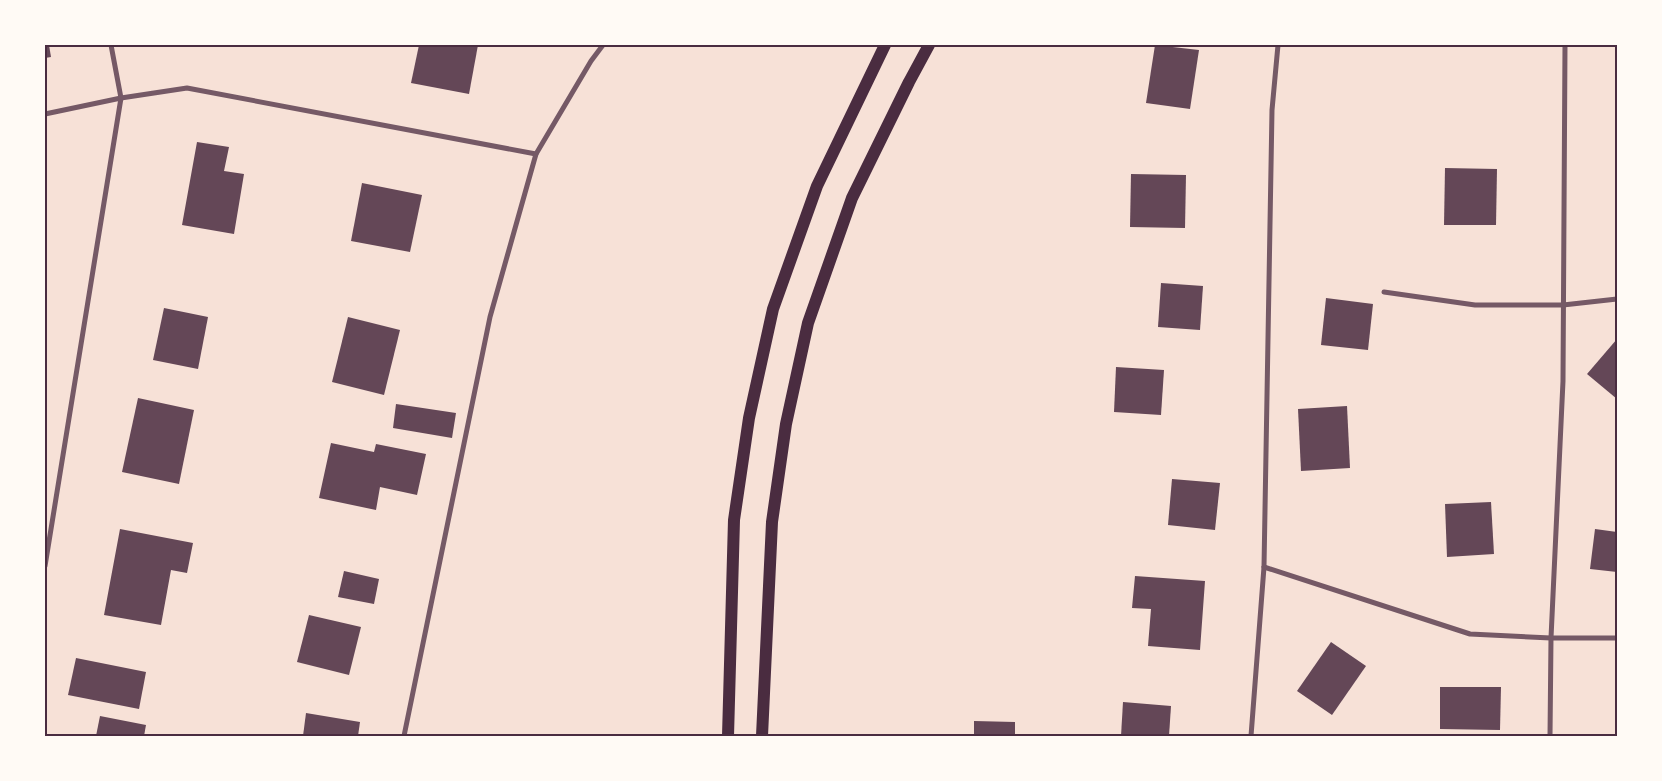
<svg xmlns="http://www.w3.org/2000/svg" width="1662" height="781" viewBox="0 0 1662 781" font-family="Manrope,sans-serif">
<rect width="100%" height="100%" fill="#f7e1d7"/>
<!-- building -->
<g fill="#644757">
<path d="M45 45H49L51 57 45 58Z"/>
<path d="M419 45H478L469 94 411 83Z"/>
<path d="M1155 45 1199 50 1190 109 1146 103Z"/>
<path d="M197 142 229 147 224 171 244 174 234 234 182 225Z"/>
<path d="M1445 168 1497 169 1496 225H1444Z"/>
<path d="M1131 174 1186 175 1185 228 1130 227Z"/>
<path d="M362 183 422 195 410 252 351 241Z"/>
<path d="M1161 283 1203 286 1200 330 1158 327Z"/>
<path d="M1326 298 1373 304 1368 350 1321 345Z"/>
<path d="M164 308 208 317 198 369 153 360Z"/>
<path d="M348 317 400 330 384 395 332 382Z"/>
<path d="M1617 339V399L1587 374Z"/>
<path d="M1116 367 1164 370 1161 415 1114 412Z"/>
<path d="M138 398 194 410 179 484 122 472Z"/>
<path d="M396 404 456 413 452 438 393 428Z"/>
<path d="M1347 406 1350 468 1301 471 1298 409Z"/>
<path d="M331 443 374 452 376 444 426 454 417 495 380 487 376 510 319 498Z"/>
<path d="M1172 479 1220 483 1215 530 1168 525Z"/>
<path d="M1491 502 1494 554 1447 557 1445 504Z"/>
<path d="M120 529 193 543 187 573 171 570 161 625 104 615Z"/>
<path d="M1595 529 1617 532V572L1590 569Z"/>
<path d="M344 571 379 579 374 604 338 597Z"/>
<path d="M1135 576 1205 581 1200 650 1148 646 1151 609 1132 608Z"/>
<path d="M309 615 361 627 349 675 297 662Z"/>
<path d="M1331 642 1366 666 1332 715 1297 691Z"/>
<path d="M76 658 146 672 139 709 68 695Z"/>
<path d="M1440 687H1501L1500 730 1440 729Z"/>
<path d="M1123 702 1171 706 1169 736H1121Z"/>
<path d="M306 713 360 722 358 736H303Z"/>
<path d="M100 716 146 725 144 736H96Z"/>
<path d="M974 721 1015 722V736H974Z"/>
</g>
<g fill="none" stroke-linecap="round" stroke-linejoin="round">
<!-- minor -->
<g stroke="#755966" stroke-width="5">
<path d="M45 114 121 98 187 88 536 154"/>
<path d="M1384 292 1475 305H1563L1617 299"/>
<path d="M45 566 121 98 111 45"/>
<path d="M1264 567 1470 634 1551 638H1617"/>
<path d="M404 736 490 317 536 154 591 61 603 45"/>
<path d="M1251 736 1264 567 1272 110 1278 45"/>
<path d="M1550 736 1551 638 1563 381 1565 45"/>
</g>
<!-- primary -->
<g stroke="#4a2c40" stroke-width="12">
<path d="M728 736 734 520 749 418 773 309 817 186 885 45"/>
<path d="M762 736 772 522 786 424 808 323 852 198 909 82 929 45"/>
</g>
</g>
<!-- border -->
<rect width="1662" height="781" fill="none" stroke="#fffaf5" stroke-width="92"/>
<rect x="46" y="46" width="1570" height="689" fill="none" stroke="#4a2c40" stroke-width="2"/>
</svg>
